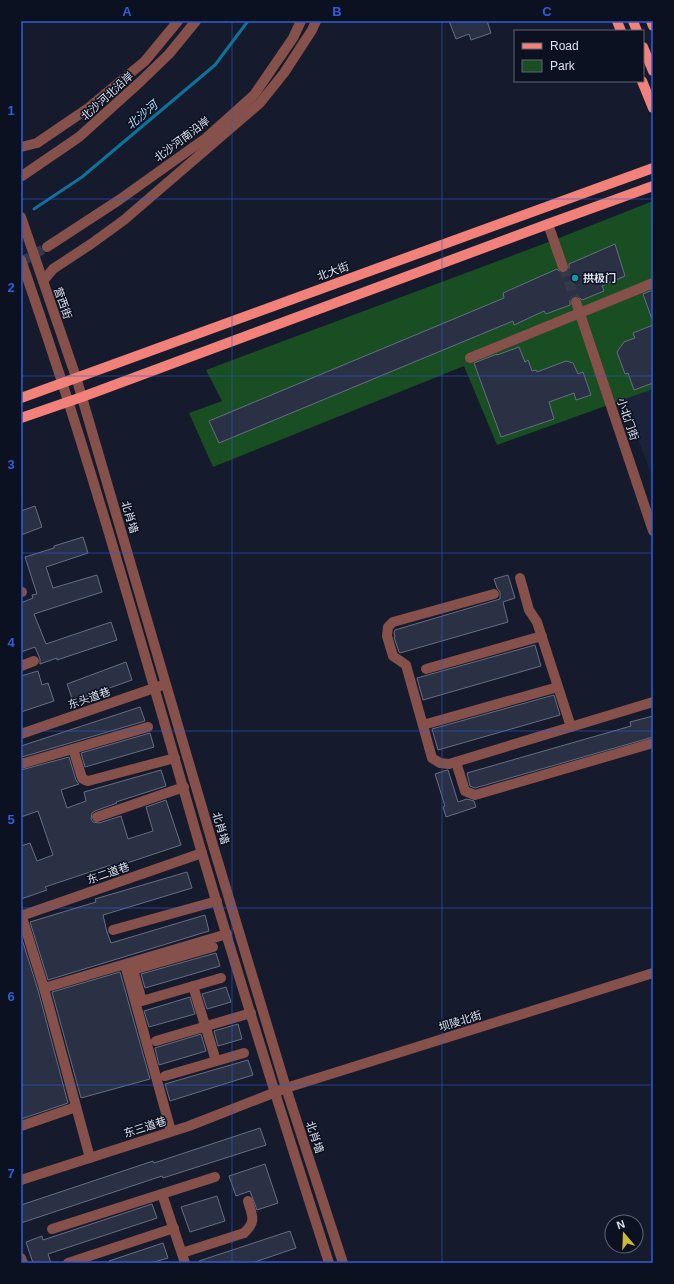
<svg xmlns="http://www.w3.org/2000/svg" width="674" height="1284" viewBox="0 0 674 1284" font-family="Arial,'Noto Sans SC',sans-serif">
<rect width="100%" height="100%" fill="#151b2c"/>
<!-- built -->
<path fill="#1b233a" d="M653 389V477L622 400Z"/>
<!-- green -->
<path fill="#194e22" d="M653 201V389L497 445 464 366 213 467 189 413 222 401 206 370 554 240Z"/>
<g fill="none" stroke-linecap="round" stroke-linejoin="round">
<!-- stream -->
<path stroke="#10719b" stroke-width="3" d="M34 209 82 177 215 65 248 21"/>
</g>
<!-- building -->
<g fill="#2a3145" stroke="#666e84">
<path d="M449 21H487L491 33 471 40 469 34 456 39Z"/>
<path d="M615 244 625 276 602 286 604 291 582 300 578 296H574L570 300V305L546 314 544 311 514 325 513 321 219 443 209 421 504 298 503 293 557 269 561 273H565L569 269V264Z"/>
<path d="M653 290V318L652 319 643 294Z"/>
<path d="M653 325V383L634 390 628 373 625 374 617 352 624 342 635 338 633 333Z"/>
<path d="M519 347 525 362 528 360 532 371 536 370 537 372 566 361 573 363 578 374 583 372 591 395 576 400 574 393 549 402 554 419 501 437 474 363 497 354V355Z"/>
<path d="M35 506 42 527 21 535V511Z"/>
<path d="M83 537 88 553 46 567 53 588 97 575 102 592 34 614 46 644 111 622 117 640 57 660V658L40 664V659L35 647 21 652V603L33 598 32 595 37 594 25 557 54 548V546Z"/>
<path d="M508 575 515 598 503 602 508 622 400 653 399 652 394 637H395L394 632 395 630 500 599V592L497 588 494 579Z"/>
<path d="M535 645 541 666 423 700 417 678Z"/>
<path d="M126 662 132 680 73 701 67 684Z"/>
<path d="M38 671 42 685 48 683 54 701 21 712V676Z"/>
<path d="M554 695 560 715 438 750 432 729Z"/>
<path d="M140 707 145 721 22 757 21 746Z"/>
<path d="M653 716V737L475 788 470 786 467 773 631 726 630 722Z"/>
<path d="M150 733 154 747 85 767 81 753Z"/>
<path d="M69 757 76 780 79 784 61 790 67 808 86 801 84 792 161 770 166 786 116 802 117 803 95 811 92 813 91 819 93 822 99 823 121 816 128 839 153 831 146 807 166 800 181 845 112 868 111 865 45 887 47 890 21 899V846L30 843 37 861 53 855 38 811 21 817V770Z"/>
<path d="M447 770H448L458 802 467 799 474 801 476 807 446 817 443 807 445 806 435 774Z"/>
<path d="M187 872 192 888 103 915 107 932 111 943 205 915 209 931 48 980 30 922 96 902 95 899Z"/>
<path d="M21 936 38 990 68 1103 21 1119Z"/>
<path d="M216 953 220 966 145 988 141 974Z"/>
<path d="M120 972 150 1079 81 1098 52 992Z"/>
<path d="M226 987 231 1002 207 1009 202 994Z"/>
<path d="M190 997 195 1014 149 1027 144 1011Z"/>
<path d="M238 1024 242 1039 218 1046 214 1031Z"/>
<path d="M201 1034 206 1051 159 1065 155 1048Z"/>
<path d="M248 1060 253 1075 170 1101 165 1084Z"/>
<path d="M260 1128 266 1145 163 1178 162 1176 21 1223V1205L153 1161 154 1163Z"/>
<path d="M265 1164 278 1203 257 1210 250 1191 236 1196 229 1176Z"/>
<path d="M217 1196 225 1221 190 1232 181 1207Z"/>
<path d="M152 1204 157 1218 48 1254 51 1263H33L26 1242 42 1236 43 1240Z"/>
<path d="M290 1231 296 1248 252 1263H200L199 1261Z"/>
<path d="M163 1243 168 1258 151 1263H109V1261Z"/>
</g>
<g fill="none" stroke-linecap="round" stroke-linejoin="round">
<!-- minor-tunnel -->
<g stroke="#333949" stroke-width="10" stroke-dasharray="10 5" stroke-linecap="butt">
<path d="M21 262 47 247"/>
<path d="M563 267 576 302"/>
</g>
<!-- minor -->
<g stroke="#86504b" stroke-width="10">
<path d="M21 147 37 143 87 109 145 61 178 21"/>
<path d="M22 176 79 137 140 82 169 54 196 21"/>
<path d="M21 217 76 377 215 852 286 1088 343 1263"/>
<path d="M548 224 563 267"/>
<path d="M47 247 119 200 206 138 254 95 293 38 301 21"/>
<path d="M21 260C89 454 144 653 201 850 242 988 285 1126 329 1263"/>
<path d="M43 281 53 269 91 244 124 220 260 103 284 73 312 30 316 21"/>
<path d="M576 302 653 531"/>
<path d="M470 358 653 283"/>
<path d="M520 578 529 610 537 622 571 727"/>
<path d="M21 592H22"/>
<path d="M494 594 393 622 388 627 387 636 393 656 406 665 432 758 440 763 449 764 653 702"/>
<path d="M21 666 34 661"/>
<path d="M426 669 542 636"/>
<path d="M423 725 558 687"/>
<path d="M21 734 160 686"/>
<path d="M73 749 82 778 85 780 88 781 175 758"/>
<path d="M456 762 465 791 475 795 653 743"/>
<path d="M21 764 148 727"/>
<path d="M97 817 184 787"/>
<path d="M21 914 44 988 90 1158"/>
<path d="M21 916 202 853"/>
<path d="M113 930 217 901"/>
<path d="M213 947 133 970 142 1001 221 978"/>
<path d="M125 965 171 1131"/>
<path d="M193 986 216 1061"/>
<path d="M44 988 227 934"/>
<path d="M156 1041 251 1013"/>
<path d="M165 1076 244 1053"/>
<path d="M21 1126 76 1107"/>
<path d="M21 1180 189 1126 286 1088 653 973"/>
<path d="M162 1194 185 1263"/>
<path d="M52 1229 215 1177"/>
<path d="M182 1253 244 1233C257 1221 252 1216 248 1201"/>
<path d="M21 1258 23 1263"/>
<path d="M68 1263 174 1228"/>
</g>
<!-- major -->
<g stroke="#f28279" stroke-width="10">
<path d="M617 21 621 31"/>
<path d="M633 21 637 31"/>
<path d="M651 21 653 26"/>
<path d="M643 47 653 71"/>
<path d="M642 81 653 108"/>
<path d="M21 398 653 168"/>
<path d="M21 418 82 397 548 224 653 186"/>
</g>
</g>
<!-- grid -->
<path fill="none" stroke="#305dda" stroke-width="1" stroke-opacity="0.55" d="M232 21V1263M442 21V1263M21 199H653M21 376H653M21 553H653M21 731H653M21 908H653M21 1085H653"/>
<!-- markers -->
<circle fill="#0f9aa8" stroke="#0c1122" stroke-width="1.5" cx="575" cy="278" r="4"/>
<g text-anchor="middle" stroke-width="3" stroke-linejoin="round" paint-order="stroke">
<!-- street labels -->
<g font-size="11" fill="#dee3ef" stroke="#0c1122">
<text transform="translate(107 96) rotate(-42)" y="4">北沙河北沿岸</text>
<text transform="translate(182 139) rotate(-37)" y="4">北沙河南沿岸</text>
<text transform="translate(333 271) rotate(-20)" y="4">北大街</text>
<text transform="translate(63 303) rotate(71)" y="4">营西街</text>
<text transform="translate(628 419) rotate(71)" y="4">小北门街</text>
<text transform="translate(130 517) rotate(74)" y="4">北肖墙</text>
<text transform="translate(89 698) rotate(-19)" y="4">东头道巷</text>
<text transform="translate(221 828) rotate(74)" y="4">北肖墙</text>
<text transform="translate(108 873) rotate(-19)" y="4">东二道巷</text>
<text transform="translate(460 1021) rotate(-17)" y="4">坝陵北街</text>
<text transform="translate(145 1127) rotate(-18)" y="4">东三道巷</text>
<text transform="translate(315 1137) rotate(72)" y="4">北肖墙</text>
</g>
<!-- poi labels -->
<g font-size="11" font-weight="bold" fill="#dee3ef" stroke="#0c1122" text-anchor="start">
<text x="583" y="282">拱极门</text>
</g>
<!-- water labels -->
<g font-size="12" font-style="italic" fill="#b5def5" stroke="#0c1122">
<text transform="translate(142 115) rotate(-40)" y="4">北沙河</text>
</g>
</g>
<!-- border -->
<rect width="674" height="1284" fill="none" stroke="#0c1122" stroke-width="44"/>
<!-- legend -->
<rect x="514" y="30" width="130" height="52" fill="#0c1122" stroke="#606574"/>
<rect x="522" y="43" width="20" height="6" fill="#f28279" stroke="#606574"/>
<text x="550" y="50" font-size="12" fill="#dee3ef">Road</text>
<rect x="522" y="60" width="20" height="12" fill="#194e22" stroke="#606574"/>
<text x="550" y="70" font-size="12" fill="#dee3ef">Park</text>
<!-- north arrow -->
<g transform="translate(624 1234) rotate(341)"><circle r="19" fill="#0c1122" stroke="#606574"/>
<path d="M0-3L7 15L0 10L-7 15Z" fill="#ccb939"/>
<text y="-6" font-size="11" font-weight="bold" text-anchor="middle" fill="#dee3ef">N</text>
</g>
<rect x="22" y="22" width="630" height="1240" fill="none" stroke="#305dda" stroke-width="1.5"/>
<g font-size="13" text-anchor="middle" font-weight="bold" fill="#305dda">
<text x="127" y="16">A</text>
<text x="337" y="16">B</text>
<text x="547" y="16">C</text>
<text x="11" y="115">1</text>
<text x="11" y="292">2</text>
<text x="11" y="469">3</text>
<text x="11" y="647">4</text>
<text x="11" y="824">5</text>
<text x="11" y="1001">6</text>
<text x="11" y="1178">7</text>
</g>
</svg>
